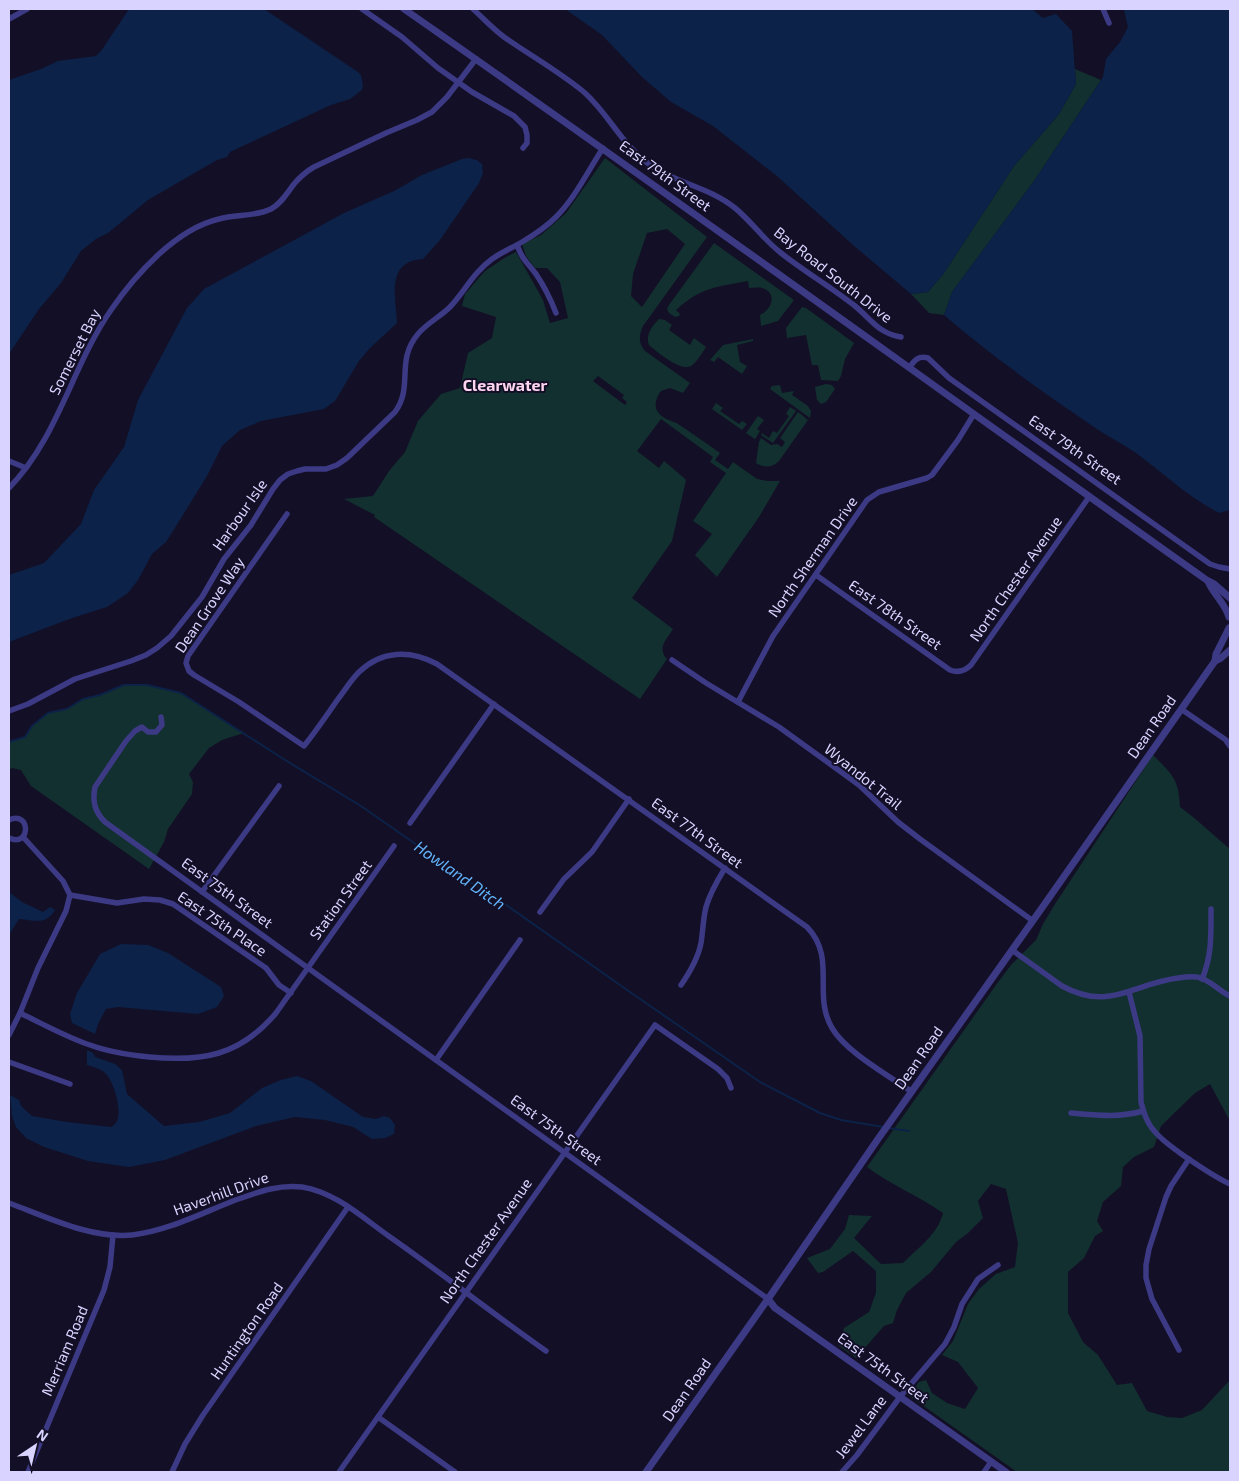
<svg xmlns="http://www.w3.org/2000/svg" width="1239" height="1481" viewBox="0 0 1239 1481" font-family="'Exo 2',sans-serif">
<rect width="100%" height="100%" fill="#130f26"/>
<!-- green -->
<g fill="#12302f" fill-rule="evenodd">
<path d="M1075 69 1101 80 1034 181 952 292 944 315 929 313 911 294 928 292 944 273 1014 166 1059 114 1076 84Z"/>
<path d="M605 158 707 237 643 326C639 335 638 343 645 351L690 383 683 393 670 388 661 391C657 396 653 406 658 412 662 419 671 420 678 424 692 433 706 443 720 453L715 460 728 469 733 462 757 479 768 481H780L759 517 717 577 695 555 712 534 693 521 726 473 710 462 713 457 661 419 637 451 659 468 664 461 683 477 686 480 672 541 632 598 673 629C666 640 657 648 667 659L640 699 374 517 375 515 344 499 373 496 389 471 405 452 418 421 441 394 460 388 468 353 492 338 496 317 462 306 465 294 485 271 506 257 516 252 543 300 550 323 568 318 560 282 547 268H535L526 256 522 244 541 235 566 213ZM667 229 685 244 642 307 631 296 633 274 647 233ZM598 376 624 395 622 398 627 402 625 405 593 381Z"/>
<path d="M714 243 794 300 778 321 761 326 760 315C773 309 777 292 762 288 758 287 753 288 749 288L748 281C717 287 701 287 676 310L680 314 679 316 675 317 669 313 667 309 669 305Z"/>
<path d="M802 307 806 308 854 343 845 359 841 376 838 381 821 380 818 365H812L806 335 787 338 786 328Z"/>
<path d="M659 319 665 320 672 325 669 330 690 345 694 338 706 347C702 353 697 362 691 366 681 372 657 352 649 345 645 335 652 326 659 319Z"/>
<path d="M753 339V341L737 345 740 362 747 366 742 374 718 357 714 362 710 360 723 345Z"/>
<path d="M826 384 832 385 835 389 826 402 821 404 817 400 815 387Z"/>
<path d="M780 385 782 393 794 391 792 395 808 406 811 411 810 418 770 389 772 386Z"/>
<path d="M716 403 723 408 720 411 739 424 742 421 747 424 742 430 712 409Z"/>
<path d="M790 407 796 411 773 443 761 435 762 433 769 438 773 431 777 433 789 416 786 414Z"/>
<path d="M798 412 808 420 779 461C772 468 764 468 756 463L759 442 761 438 771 445 777 444 782 447 785 442 780 438Z"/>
<path d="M758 416 764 420 757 429 760 431 755 439 746 433Z"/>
<path d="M124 685H147L181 693 244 733 222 740 209 748 189 774 193 782 192 794 168 829 164 842 149 869 31 786 21 770 12 768 9 770V742L25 737 32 726 48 713 67 709 83 699 100 695Z"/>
<path d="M1153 755C1172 774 1179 779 1180 807 1198 820 1213 835 1230 849V1121L1210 1084 1195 1093 1161 1126 1154 1147 1134 1157 1123 1167 1121 1186 1103 1202 1097 1221 1103 1231 1095 1236 1084 1258 1068 1272V1313L1083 1342 1098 1355 1117 1385 1132 1383 1147 1411 1167 1417 1182 1418 1202 1410 1230 1380V1472H1017L908 1395 919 1382 926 1380 932 1393 947 1403 965 1409 978 1388 958 1362 942 1355 953 1341 968 1304 979 1289 996 1274 1015 1267 1018 1243 1006 1189 991 1184 978 1201 983 1218 967 1234 956 1242 931 1272 906 1293 897 1310 893 1323 884 1326 856 1358 839 1346 844 1328 869 1312 876 1293V1271L853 1251 823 1272 818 1273 807 1258 830 1249 845 1229 849 1215 872 1216 854 1238 881 1264 903 1263C918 1248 938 1234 943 1213 919 1196 891 1185 867 1167L996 985 1011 965 1036 940 1043 924 1055 904Z"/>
</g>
<!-- water -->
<g fill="#0c2248">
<path d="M129 9H264L358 72 361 75 363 85 362 90 350 99 331 105 230 152 227 157 217 160 148 200 108 233 96 239 81 251 61 283 39 309 9 354V80L41 69 58 61 96 56 101 51Z"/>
<path d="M565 9H1032L1043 18 1056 14 1072 31 1076 84 1059 114 1014 166 944 273 928 292 911 294 853 245 778 177 713 126 671 102 642 77 602 35Z"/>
<path d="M1122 9H1230V510L1219 513C1188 497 1163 473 1136 453 1121 443 1105 435 1091 425 1040 390 990 355 944 315L952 292 1034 181 1103 77 1106 59 1120 42 1128 27 1124 10Z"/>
<path d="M468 158 477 160 482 164 483 173 479 183 440 240 423 259C385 261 396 298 397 323L370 348 359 361 335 401 324 409 261 421 240 430 222 446 207 476 178 523 166 542 152 554 138 580 128 593 107 607 72 618 9 642V575L44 563 81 524 94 490 124 447 138 400 187 308 204 289 344 213 394 191 422 175 462 159Z"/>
<path d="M9 892 22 902 43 912 50 907 55 910C45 926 35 920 19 919L9 935Z"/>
<path d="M121 944 148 945 168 953 221 987 224 996 217 1007 198 1014 118 1007 106 1009 98 1024 95 1034 72 1023 70 1014 77 993 100 954Z"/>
<path d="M87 1050 93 1053 95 1057 115 1064 122 1070 127 1094 164 1126 199 1122 230 1113 262 1088 281 1080 297 1076 311 1081 363 1117 376 1119 384 1116 390 1118 395 1125 394 1134 385 1138 372 1139 353 1127 325 1120 295 1117 256 1126 165 1160 129 1167 88 1161 44 1147 26 1138 16 1127 12 1116 10 1095 19 1100 21 1106 32 1116 67 1122 111 1127C113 1126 116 1123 117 1121 122 1110 114 1081 105 1073 101 1069 93 1067 87 1065Z"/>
</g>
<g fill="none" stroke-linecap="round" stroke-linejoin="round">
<!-- stream -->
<g stroke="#0c2248" stroke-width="2">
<path d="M9 742 25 737 32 726 48 713 67 709 83 699 100 695 124 685H147L181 693 285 760 361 806 470 882 492 895 630 992 760 1082 820 1113 841 1120 883 1127"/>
<path d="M888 1128 909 1131"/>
</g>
<!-- minor -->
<g stroke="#3d3a85" stroke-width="5.5">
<path d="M362 9 402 37 438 68 472 92 514 116 525 127 527 135V143L523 148"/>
<path d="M473 9C483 18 493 29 504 37 531 56 560 72 585 93 608 114 620 141 645 161 672 183 708 186 735 208 752 222 764 240 781 253 805 272 831 287 855 306 872 320 878 333 901 337"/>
<path d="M1103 9 1109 23"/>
<path d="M9 19 27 9"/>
<path d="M517 245C523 261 527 262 536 274 544 286 551 300 556 313"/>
<path d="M909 368C914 361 918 355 928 358L949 378 1210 564 1219 567 1230 569"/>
<path d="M9 461 26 468"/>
<path d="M9 488C58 438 72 366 111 310 135 275 176 229 219 219 236 214 255 217 271 209 282 203 287 193 294 184 300 177 307 171 314 167L386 133 417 120 432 112 447 97 476 59"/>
<path d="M287 514 188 656 186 663 189 671 194 675 239 702 304 746C316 731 327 715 338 699 345 690 351 680 359 672 382 650 410 650 437 664L807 927C837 958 812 994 832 1028 846 1052 888 1075 912 1092"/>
<path d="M816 575 950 670C958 673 965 671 971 665L1089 497"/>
<path d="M672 660 706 683 779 727 837 769 859 785 898 822 920 839 1033 921"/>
<path d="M738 702 773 636 867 500 879 492 927 478 932 475 958 440 974 414"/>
<path d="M1181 709 1226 740"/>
<path d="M9 711 28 704 75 679 131 661 146 655 157 648 171 636 202 597 224 559 251 525 273 489 280 480 288 474 297 471 305 469H326L337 465 347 458 395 412C414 386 395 361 418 334 427 323 440 317 450 307 465 291 473 273 492 259 502 252 512 248 522 242 534 235 546 227 556 217 575 198 588 171 603 148"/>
<path d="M161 717 162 725 156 732H148L142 727 135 731 126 741 95 787C92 802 95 812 105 822L768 1299"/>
<path d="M1227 742 1230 746"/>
<path d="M9 820C31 810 31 848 9 838"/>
<path d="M410 823 494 704"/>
<path d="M202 892 279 786"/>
<path d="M70 895 117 903 144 899 160 900 173 904 266 968 279 985 291 993"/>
<path d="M540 912 564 879 592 852 629 799"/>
<path d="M1012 950 1062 986C1110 1012 1131 984 1178 978 1184 977 1190 976 1197 977 1208 978 1219 991 1230 996"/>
<path d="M1202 979C1212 956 1211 934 1211 909"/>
<path d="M681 985C690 972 698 959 701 943 703 931 703 919 706 907 710 893 717 881 725 868"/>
<path d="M1129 992 1140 1036 1141 1102C1144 1113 1147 1124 1156 1133 1163 1141 1172 1147 1180 1153 1196 1164 1213 1176 1230 1184"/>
<path d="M20 1013C43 1024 66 1037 90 1045 109 1052 129 1055 149 1057 202 1062 240 1056 276 1013L394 846"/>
<path d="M9 1035 20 1013 38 968 66 911 70 895 63 881 23 837"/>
<path d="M436 1060 520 940"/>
<path d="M9 1062 70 1084"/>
<path d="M1071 1113C1096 1115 1119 1118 1143 1111"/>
<path d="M9 1203C47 1217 91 1239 132 1235 167 1231 200 1214 233 1201 256 1193 277 1184 302 1187 335 1192 363 1218 390 1237 443 1274 493 1314 546 1351"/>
<path d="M1179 1350 1152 1299 1146 1278V1265L1149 1249 1166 1197 1171 1186 1189 1159"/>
<path d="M378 1417 455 1472"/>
<path d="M28 1472 104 1290 110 1267 113 1235"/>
<path d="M172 1472 185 1444 203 1415 348 1207"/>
<path d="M339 1472 655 1025 718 1069 727 1078 731 1088"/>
<path d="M842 1472 857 1455 900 1397 945 1344 954 1327 962 1304 978 1279 998 1265"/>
<path d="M984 1472 991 1462"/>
</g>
<!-- tertiary -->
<g stroke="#3d3a85" stroke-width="7">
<path d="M404 9C674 197 940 391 1208 581L1214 584 1230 598"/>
<path d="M1208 581C1213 594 1225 603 1229 617"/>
<path d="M1215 661 1221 658 1230 650"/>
<path d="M768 1299 775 1308 1006 1472"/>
<path d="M646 1472 768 1299 878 1139 1044 905 1215 661 1216 654 1229 628"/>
</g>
</g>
<g text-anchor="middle" stroke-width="4" stroke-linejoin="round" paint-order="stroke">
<!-- street labels -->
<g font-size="15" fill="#d9d4ff" stroke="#130f26">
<text transform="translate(665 176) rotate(36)" y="5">East 79th Street</text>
<text transform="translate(833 275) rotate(38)" y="5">Bay Road South Drive</text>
<text transform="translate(75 352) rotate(-63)" y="5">Somerset Bay</text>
<text transform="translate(1075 450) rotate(35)" y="5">East 79th Street</text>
<text transform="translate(240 515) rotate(-55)" y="5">Harbour Isle</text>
<text transform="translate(813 557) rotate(-55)" y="5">North Sherman Drive</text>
<text transform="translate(1016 579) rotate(-55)" y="5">North Chester Avenue</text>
<text transform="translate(210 605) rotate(-56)" y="5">Dean Grove Way</text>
<text transform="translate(895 615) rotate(35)" y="5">East 78th Street</text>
<text transform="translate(1152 727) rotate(-55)" y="5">Dean Road</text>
<text transform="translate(863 777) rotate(39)" y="5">Wyandot Trail</text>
<text transform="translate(697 833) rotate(36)" y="5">East 77th Street</text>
<text transform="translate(227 893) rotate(36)" y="5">East 75th Street</text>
<text transform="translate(341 900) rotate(-54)" y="5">Station Street</text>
<text transform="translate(222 924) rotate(34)" y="5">East 75th Place</text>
<text transform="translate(919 1058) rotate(-55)" y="5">Dean Road</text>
<text transform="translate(556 1130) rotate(36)" y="5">East 75th Street</text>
<text transform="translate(221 1194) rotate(-20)" y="5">Haverhill Drive</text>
<text transform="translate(486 1241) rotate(-55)" y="5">North Chester Avenue</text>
<text transform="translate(247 1331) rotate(-55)" y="5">Huntington Road</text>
<text transform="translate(65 1351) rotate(-67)" y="5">Merriam Road</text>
<text transform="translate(883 1368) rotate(36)" y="5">East 75th Street</text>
<text transform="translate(687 1390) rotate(-55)" y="5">Dean Road</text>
<text transform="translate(861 1427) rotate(-53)" y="5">Jewel Lane</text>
</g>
<!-- neighbourhood labels -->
<g font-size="16" font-weight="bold" fill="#ffd6f0" stroke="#130f26">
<text x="505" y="391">Clearwater</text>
</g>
<!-- water labels -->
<g font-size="16" font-style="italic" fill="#62b6ff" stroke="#130f26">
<text transform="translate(460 875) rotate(35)" y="6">Howland Ditch</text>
</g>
</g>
<!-- border -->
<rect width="1239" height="1481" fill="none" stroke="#d9d4ff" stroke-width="20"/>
<!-- north arrow -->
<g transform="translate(35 1446) rotate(35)" stroke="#130f26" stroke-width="4" paint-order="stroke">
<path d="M0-4L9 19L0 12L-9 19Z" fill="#d9d4ff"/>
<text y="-8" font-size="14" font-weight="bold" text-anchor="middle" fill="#d9d4ff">N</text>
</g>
</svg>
